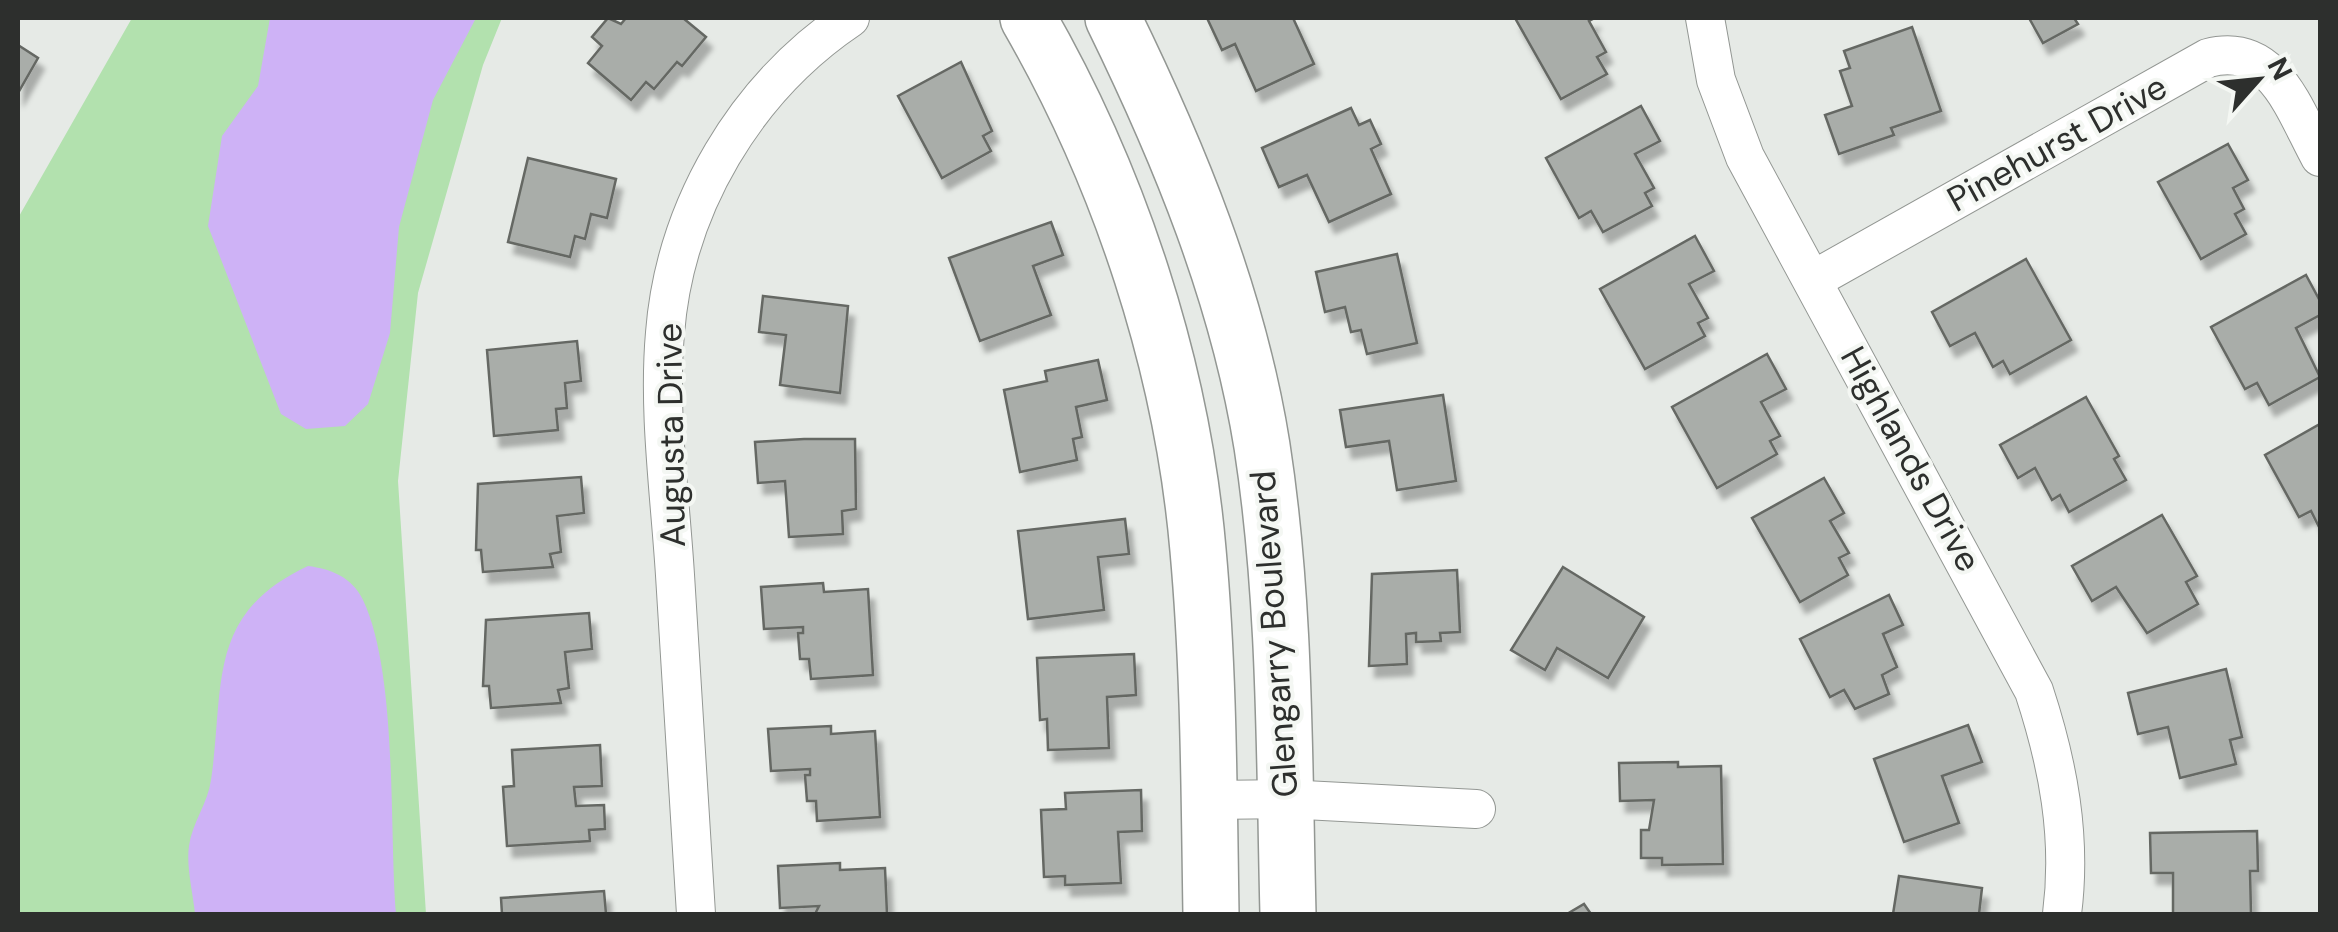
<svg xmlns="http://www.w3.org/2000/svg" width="2338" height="932" viewBox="0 0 2338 932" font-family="'DM Sans',sans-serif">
<defs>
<filter id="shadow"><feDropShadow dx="6" dy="11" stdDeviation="2.5" flood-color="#0004"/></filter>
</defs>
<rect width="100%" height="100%" fill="#e6eae6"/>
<!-- green -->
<path fill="#b2e1ae" d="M132 18H502L483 65 418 293 398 481 426 914H18V218Z"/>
<!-- water -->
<g fill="#ceb2f6">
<path d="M270 18H476L433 100 399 227 390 333 368 404 345 426 306 429 281 414 208 226 222 136 258 86Z"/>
<path d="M308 566C331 569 352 577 363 600 398 674 389 830 396 914H195C193 893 186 867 189 846 192 823 208 803 211 780 225 686 205 614 308 566Z"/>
</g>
<!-- building -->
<g fill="#a9ada9" stroke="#656864" stroke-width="2.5" filter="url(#shadow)">
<path d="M608 18 621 24 626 18H683L706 37 682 66 677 62 654 89 646 82 631 100 588 63 602 46 592 37Z"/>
<path d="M1207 18H1293L1314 64 1256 91 1235 44 1222 50Z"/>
<path d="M1515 18H1595L1589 21 1606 52 1597 57 1607 74 1561 99Z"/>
<path d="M2029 18H2074L2078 24 2043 43Z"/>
<path d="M1912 27 1941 111 1891 128 1894 135 1839 154 1825 115 1852 106 1840 71 1850 68 1844 51Z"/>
<path d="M18 45 38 58 18 93Z"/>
<path d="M961 62 992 131 983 136 991 151 942 178 898 96Z"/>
<path d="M1641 106 1660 141 1635 154 1654 188 1645 193 1652 206 1603 232 1591 211 1579 218 1546 158Z"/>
<path d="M1351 108 1359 125 1370 120 1381 144 1371 149 1391 194 1329 222 1307 175 1279 187 1262 148Z"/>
<path d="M2228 144 2248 180 2233 188 2244 209 2235 214 2246 234 2201 259 2158 182Z"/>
<path d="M528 158 616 179 607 218 591 214 585 239 575 236 570 257 508 242Z"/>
<path d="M1051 222 1063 255 1033 266 1051 315 980 341 949 258Z"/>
<path d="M1695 236 1714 271 1689 284 1708 318 1698 323 1705 336 1645 369 1600 289Z"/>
<path d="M1397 254 1417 343 1367 354 1361 330 1351 332 1345 307 1325 312 1316 272Z"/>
<path d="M2026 259 2071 340 2010 374 2003 361 1993 367 1975 333 1950 346 1932 312Z"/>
<path d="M2306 275 2320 301V315L2296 328 2320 377 2269 405 2257 383 2245 389 2211 327Z"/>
<path d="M763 296 848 306 840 393 780 385 786 335 759 332Z"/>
<path d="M577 341 581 381 565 383 567 408 556 409 558 430 494 436 487 350Z"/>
<path d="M1767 354 1786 389 1761 402 1780 436 1770 441 1777 454 1717 488 1672 407Z"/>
<path d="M1098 360 1107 400 1076 407 1082 437 1073 439 1077 460 1020 472 1004 390 1047 381 1045 371Z"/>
<path d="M1443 395 1456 481 1397 490 1389 441 1346 447 1340 410Z"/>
<path d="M2086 397 2119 456 2114 459 2126 480 2069 512 2060 495 2052 500 2035 468 2018 478 2000 445Z"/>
<path d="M2320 424V529L2311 511 2299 517 2265 455Z"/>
<path d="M804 439H855L856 509 842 511 843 534 789 537 785 481 758 483 755 442Z"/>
<path d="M581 477 584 513 557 516 561 552 550 554 553 567 483 572 481 550H476L478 484Z"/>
<path d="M1824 478 1844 513 1830 521 1849 553 1839 558 1848 575 1800 602 1752 518Z"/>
<path d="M2162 515 2197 576 2186 582 2198 604 2147 633 2116 587 2092 601 2072 566Z"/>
<path d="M1125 519 1129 554 1098 557 1104 610 1028 619 1018 531Z"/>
<path d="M1563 567 1644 617 1608 678 1557 648 1545 670 1511 650Z"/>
<path d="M1457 570 1460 632 1440 633 1441 641 1416 642V633L1406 634 1407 664 1369 666 1372 574Z"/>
<path d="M823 583 824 592 868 589 873 675 811 679 809 659H800L798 633H803V627L764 629 761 587Z"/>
<path d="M1889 595 1903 625 1883 634 1897 667 1882 675 1889 694 1855 709 1844 690 1830 697 1800 639Z"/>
<path d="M589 613 592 649 565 652 569 688 558 690 561 703 491 708 489 686H483L486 620Z"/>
<path d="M1134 654 1136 695 1107 697 1109 748 1048 750 1047 719 1040 720 1037 658Z"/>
<path d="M2226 669 2242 737 2230 740 2236 764 2180 778 2168 727 2138 734 2128 693Z"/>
<path d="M1968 725 1982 762 1942 776 1959 823 1904 842 1874 759Z"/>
<path d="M831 726V734L875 731 880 817 817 821 816 801H807L805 775H810V769L771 771 768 729Z"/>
<path d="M600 745 602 786 574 787 576 806 604 805 605 829 589 830 590 841 507 846 503 787 514 786 512 750Z"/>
<path d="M1678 762V767L1721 766 1723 864 1662 865V858H1641V830H1649L1654 800 1620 801 1619 763Z"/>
<path d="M1141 790 1142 831 1118 832 1121 883 1065 885V876L1044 877 1041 810 1066 809 1065 793Z"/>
<path d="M2257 831 2258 871H2250L2251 914H2173V873H2151L2150 833Z"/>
<path d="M840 863V870L885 868 887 914H815L819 906 780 908 778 866Z"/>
<path d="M1899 876 1982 888 1979 914H1893Z"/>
<path d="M604 891 606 914H502L501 898Z"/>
<path d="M1584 904 1591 914H1567Z"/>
</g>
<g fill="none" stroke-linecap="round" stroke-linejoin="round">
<defs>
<g id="street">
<path d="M1705 18 1716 80 1745 157 2034 691C2058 764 2072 837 2062 914"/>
<path d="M1813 280 2208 58C2274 41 2294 110 2320 157"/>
<path d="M1209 800 1285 799 1476 809"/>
<path d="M696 914C689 801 682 688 675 575 670 495 658 412 665 333 675 206 746 88 850 18"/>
</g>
<g id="secondary">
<path d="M1028 18C1120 178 1182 365 1198 550 1209 671 1209 793 1211 914"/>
<path d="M1113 18C1179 153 1238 296 1262 446 1286 601 1284 758 1288 914"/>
</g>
</defs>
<!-- street casing -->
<use href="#street" stroke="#939793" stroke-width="40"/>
<!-- secondary casing -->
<use href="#secondary" stroke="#939793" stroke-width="58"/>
<!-- street -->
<use href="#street" stroke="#fff" stroke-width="38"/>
<!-- secondary -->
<use href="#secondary" stroke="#fff" stroke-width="55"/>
</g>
<g text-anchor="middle" stroke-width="8" stroke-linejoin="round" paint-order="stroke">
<!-- street labels -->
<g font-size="35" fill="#2d2f2d" stroke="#f4f7f3">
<text transform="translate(2057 143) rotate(-29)" y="12">Pinehurst Drive</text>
<text transform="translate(671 435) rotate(-91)" y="12">Augusta Drive</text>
<text transform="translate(1911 459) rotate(61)" y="12">Highlands Drive</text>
<text transform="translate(1274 634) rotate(-94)" y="12">Glengarry Boulevard</text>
</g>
</g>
<!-- border -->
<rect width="2338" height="932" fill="none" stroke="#2d2f2d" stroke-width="40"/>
<!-- north arrow -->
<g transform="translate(2258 80) rotate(63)" stroke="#f4f7f3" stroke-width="8" paint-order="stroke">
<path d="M0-8L18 38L0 25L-18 38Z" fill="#2d2f2d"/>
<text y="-15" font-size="28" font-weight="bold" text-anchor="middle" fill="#2d2f2d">N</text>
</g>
</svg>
